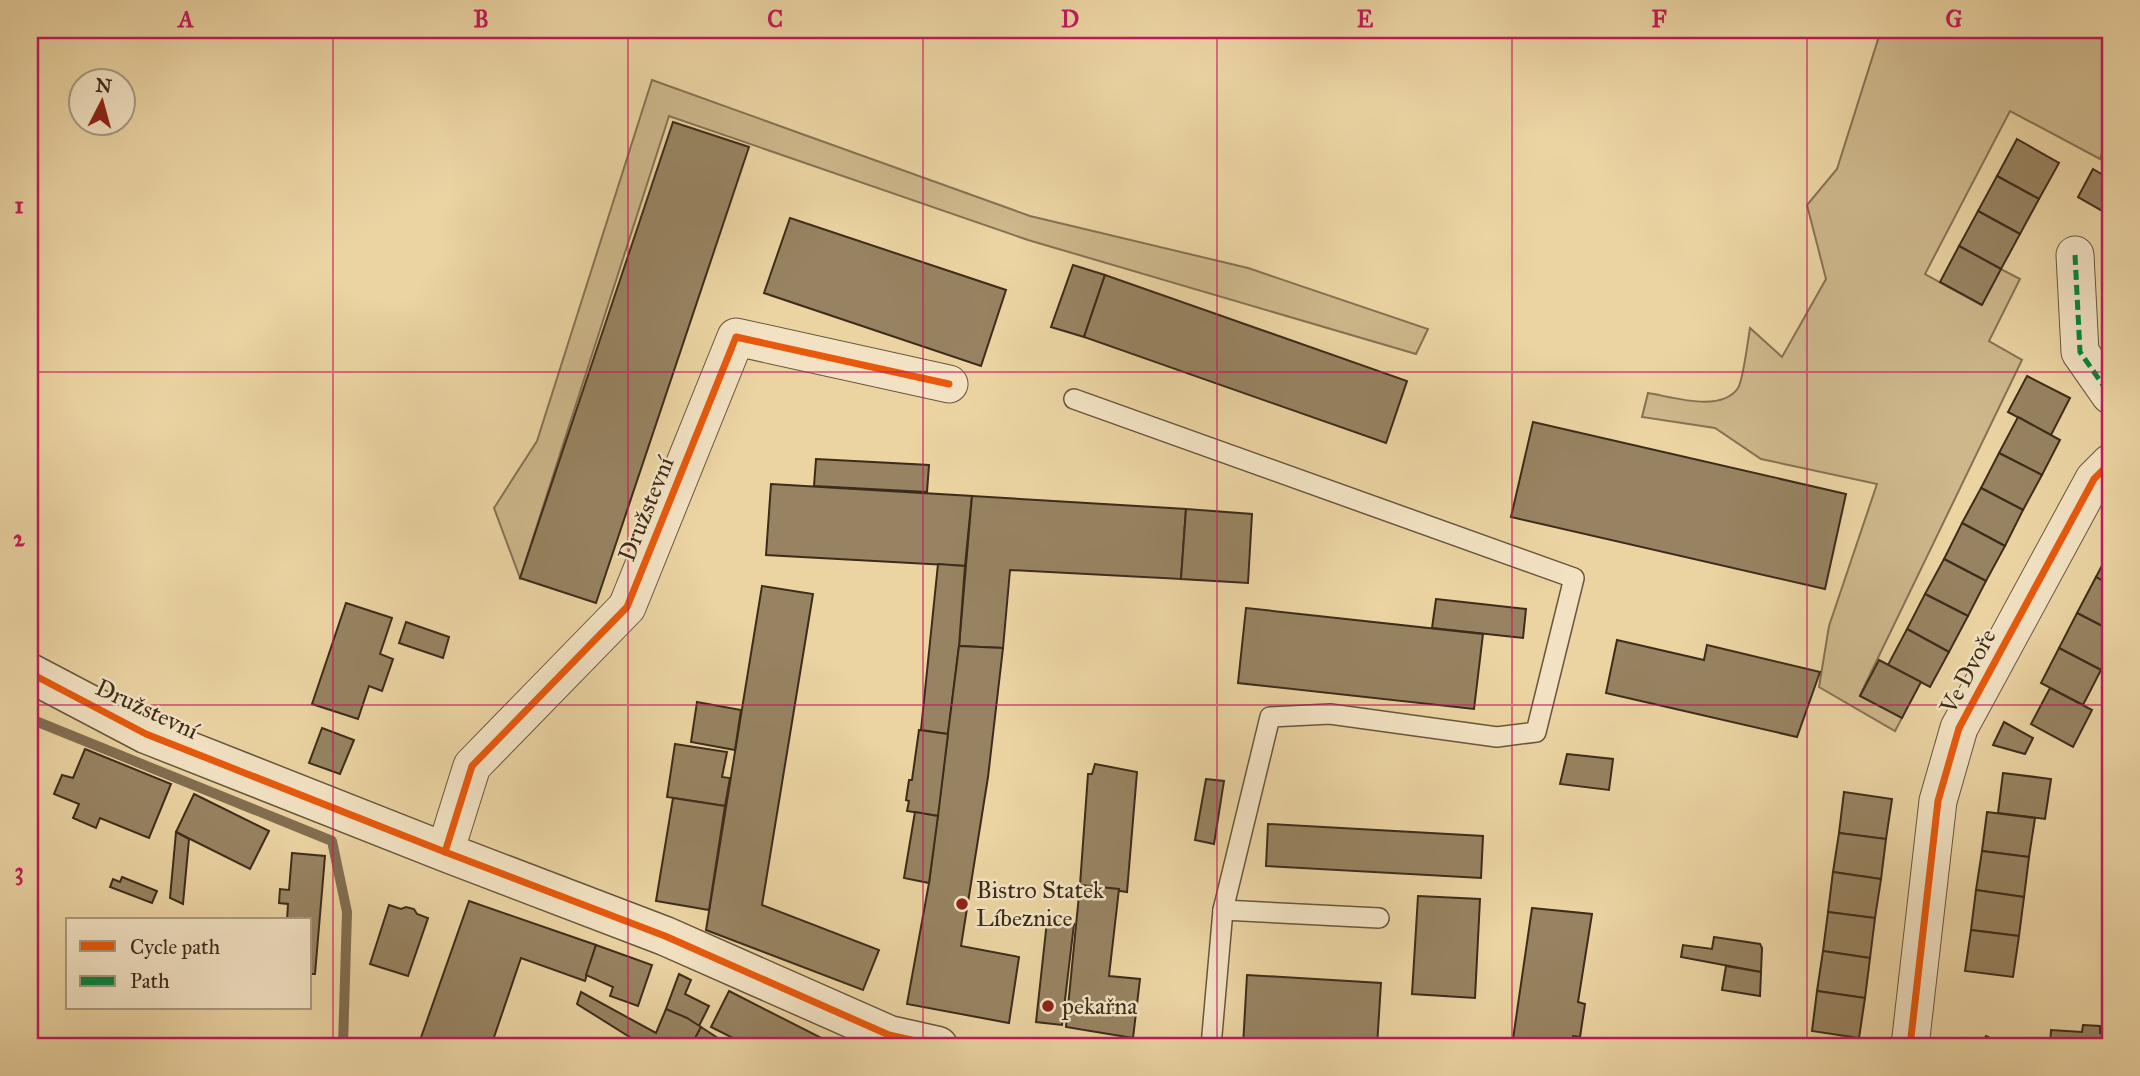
<svg xmlns="http://www.w3.org/2000/svg" width="2140" height="1076" viewBox="0 0 2140 1076" font-family="'IM FELL Great Primer',serif">
<rect width="100%" height="100%" fill="#ebd3a2"/>
<filter id="stains"><feTurbulence type="fractalNoise" baseFrequency=".00286" numOctaves="4"/><feColorMatrix values="0 0 0 0 .2 0 0 0 0 .09 0 0 0 0 .02 0 0 0 .5 -.17"/></filter>
<radialGradient id="worn" r=".72"><stop offset=".6" stop-color="#630" stop-opacity="0"/><stop offset="1" stop-color="#630" stop-opacity=".3"/></radialGradient>
<!-- green -->
<g fill="#cdb78b" stroke="#857253" stroke-width="2">
<path d="M1881 30H2110V134L2109 133 2100 159 2010 111 1925 274 1981 305 2001 269 2020 279 1989 341 2022 360 1860 695 1902 718 1895 731 1819 687 1829 626 1877 484 1761 459 1715 428 1642 417 1648 393C1673 397 1721 413 1738 388 1743 381 1748 340 1750 328L1782 357 1826 279 1807 205 1837 169Z"/>
<path d="M652 80 1030 216 1248 268 1428 329 1416 354 1028 240 669 116 520 578 494 508 537 441Z"/>
</g>
<g fill="none" stroke-linecap="round" stroke-linejoin="round">
<!-- stream -->
<path stroke="#826e50" stroke-width="10" d="M33 720 332 841 347 912 343 1046"/>
</g>
<!-- building -->
<g fill="#978361" stroke="#3d2c1b" stroke-width="2">
<path d="M673 122 749 147 596 603 520 578Z"/>
<path d="M2017 139 2059 163 2039 199 1997 176Z"/>
<path d="M2093 169 2110 179V205L2106 213 2078 197Z"/>
<path d="M1997 176 2039 199 2020 234 1978 211Z"/>
<path d="M1978 211 2020 234 2001 269 1959 246Z"/>
<path d="M790 218 1006 290 981 366 764 293Z"/>
<path d="M1959 246 2001 269 1982 305 1940 282Z"/>
<path d="M1073 265 1105 275 1084 337 1051 327Z"/>
<path d="M1105 275 1407 381 1386 443 1084 337Z"/>
<path d="M2027 376 2070 398 2051 435 2008 412Z"/>
<path d="M2018 417 2060 440 2042 475 1999 453Z"/>
<path d="M1533 422 1846 494 1825 589 1511 517Z"/>
<path d="M1999 453 2042 475 2023 510 1981 488Z"/>
<path d="M816 459 929 465 927 492 814 486Z"/>
<path d="M771 484 972 496 965 566 766 555Z"/>
<path d="M1981 488 2023 510 2005 546 1962 523Z"/>
<path d="M972 496 1186 509 1181 579 1010 570 1003 648 959 646Z"/>
<path d="M1186 509 1252 514 1248 583 1181 579Z"/>
<path d="M1962 523 2005 546 1986 581 1944 559Z"/>
<path d="M2110 550V585L2096 577Z"/>
<path d="M1944 559 1986 581 1968 616 1925 594Z"/>
<path d="M938 564 965 566 959 646 948 734 921 730Z"/>
<path d="M2096 577 2110 585V630L2077 613Z"/>
<path d="M762 586 813 594 762 905 879 950 863 990 706 930Z"/>
<path d="M1925 594 1968 616 1949 652 1907 629Z"/>
<path d="M1436 599 1526 609 1523 638 1432 628Z"/>
<path d="M346 603 392 618 380 654 393 659 382 691 369 686 358 719 312 704Z"/>
<path d="M1246 608 1483 634 1474 709 1238 683Z"/>
<path d="M2077 613 2110 630V653L2101 670 2059 648Z"/>
<path d="M406 622 449 637 443 658 399 643Z"/>
<path d="M1907 629 1949 652 1930 687 1888 665Z"/>
<path d="M1617 640 1704 660 1707 645 1820 672 1797 737 1606 693Z"/>
<path d="M959 646 1003 648 988 777 961 946 1019 957 1009 1023 907 1004 929 883Z"/>
<path d="M2059 648 2101 670 2083 705 2041 683Z"/>
<path d="M1879 660 1921 682 1902 718 1860 696Z"/>
<path d="M2050 688 2092 710 2073 747 2031 724Z"/>
<path d="M697 702 741 710 735 750 691 742Z"/>
<path d="M2004 722 2033 738 2025 754 1993 745Z"/>
<path d="M322 728 354 740 340 774 309 763Z"/>
<path d="M919 730 948 734 938 816 907 811 909 801 906 800 909 780H912Z"/>
<path d="M675 744 727 752 722 777 730 778 725 806 667 797Z"/>
<path d="M85 749 171 784 149 838 100 818 96 828 73 818 79 804 54 794 62 775 73 778Z"/>
<path d="M1567 754 1613 759 1609 790 1560 784Z"/>
<path d="M1095 764 1137 772 1127 892 1080 885 1088 774H1092Z"/>
<path d="M2003 773 2051 779 2045 819 1998 813Z"/>
<path d="M1206 779 1224 781 1214 844 1195 840Z"/>
<path d="M1844 792 1892 799 1886 839 1839 833Z"/>
<path d="M194 794 269 831 250 869 176 832Z"/>
<path d="M673 798 725 806 709 910 656 901Z"/>
<path d="M915 812 938 816 929 883 904 878Z"/>
<path d="M1987 812 2035 818 2029 857 1982 851Z"/>
<path d="M1268 824 1483 836 1481 878 1266 866Z"/>
<path d="M176 832 189 839 183 904 170 898Z"/>
<path d="M1839 833 1886 839 1881 879 1833 872Z"/>
<path d="M1982 851 2029 857 2024 897 1976 890Z"/>
<path d="M292 853 325 856 315 974H310V920H287L288 904 279 903 280 889 289 890Z"/>
<path d="M1833 872 1881 879 1875 918 1828 912Z"/>
<path d="M122 877 157 891 152 903 110 887 113 879 120 882Z"/>
<path d="M1080 885 1119 889 1109 976 1140 979 1133 1038 1066 1027Z"/>
<path d="M1976 890 2024 897 2019 936 1971 930Z"/>
<path d="M1418 896 1480 899 1475 998 1412 994Z"/>
<path d="M469 901 596 945 585 981 521 958 491 1046H418Z"/>
<path d="M389 905 401 909 406 907 414 909 417 914 428 918 408 976 370 964Z"/>
<path d="M1532 908 1592 914 1578 1002 1585 1004 1580 1037 1573 1036 1571 1046H1512Z"/>
<path d="M1828 912 1875 918 1870 958 1823 951Z"/>
<path d="M1047 921 1074 924 1062 1025 1036 1022Z"/>
<path d="M1971 930 2019 936 2013 977 1965 971Z"/>
<path d="M1714 937 1760 944 1762 948 1761 972 1681 957 1683 945 1712 949Z"/>
<path d="M596 945 652 965 638 1006 610 996 613 987 586 975Z"/>
<path d="M1823 951 1870 958 1865 998 1817 991Z"/>
<path d="M1726 966 1761 972 1760 996 1722 990Z"/>
<path d="M679 974 691 980 685 994 709 1006 699 1026 666 1009Z"/>
<path d="M1247 975 1381 983 1377 1046H1243Z"/>
<path d="M729 991 837 1046H749L711 1027Z"/>
<path d="M1817 991 1865 998 1859 1038 1812 1031Z"/>
<path d="M581 992 656 1033 666 1009 687 1018 701 1027 691 1046H666L657 1041 654 1046H644L577 1004Z"/>
<path d="M2083 1025 2100 1026V1033L2110 1034V1046H2050L2051 1030 2082 1032Z"/>
<path d="M701 1027 730 1046H691Z"/>
<path d="M1986 1036 2003 1045 1980 1046Z"/>
</g>
<g fill="none" stroke-linecap="round" stroke-linejoin="round">
<defs>
<g id="service">
<path d="M1074 399 1574 578 1536 732 1497 737 1330 714 1270 717 1223 910 1211 1046"/>
<path d="M1223 910 1379 918"/>
</g>
<g id="minor">
<path d="M2075 255 2080 352 2110 395"/>
<path d="M445 852 472 766 627 607 736 337 949 384"/>
<path d="M1910 1046 1938 801 1959 728 2094 479 2110 463"/>
</g>
<path id="tertiary" d="M30 673 146 734 445 852 665 936 889 1035 938 1046"/>
</defs>
<!-- service casing -->
<use href="#service" stroke="#68563d" stroke-width="22"/>
<!-- minor casing -->
<use href="#minor" stroke="#68563d" stroke-width="39"/>
<!-- tertiary casing -->
<use href="#tertiary" stroke="#68563d" stroke-width="41"/>
<!-- service -->
<use href="#service" stroke="#f2e2c3" stroke-width="19"/>
<!-- minor -->
<use href="#minor" stroke="#f2e2c3" stroke-width="37"/>
<!-- tertiary -->
<use href="#tertiary" stroke="#f2e2c3" stroke-width="38"/>
<!-- quiet -->
<path stroke="#00873e" stroke-width="5" stroke-dasharray="10 5" stroke-linecap="butt" d="M2075 255 2080 352 2110 395"/>
<defs>
<g id="cycleway">
<path d="M30 673 146 734 445 852 665 936 889 1035 938 1046"/>
<path d="M445 852 472 766 627 607 736 337 949 384"/>
<path d="M1910 1046 1938 801 1959 728 2094 479 2110 463"/>
</g>
</defs>
<!-- cycleway casing -->
<use href="#cycleway" stroke="#f2e2c3" stroke-width="11"/>
<!-- cycleway -->
<use href="#cycleway" stroke="#e8590c" stroke-width="7"/>
</g>
<!-- grid -->
<path fill="none" stroke="#c2185b" stroke-width="2" stroke-opacity="0.55" d="M333 30V1046M628 30V1046M923 30V1046M1217 30V1046M1512 30V1046M1807 30V1046M30 372H2110M30 705H2110"/>
<!-- markers -->
<g fill="#8f2418" stroke="#f2e2c3" stroke-width="2.5">
<circle cx="962" cy="904" r="7"/>
<circle cx="1048" cy="1006" r="7"/>
</g>
<g text-anchor="middle" stroke-width="5" stroke-linejoin="round" paint-order="stroke">
<!-- street labels -->
<g font-size="24" fill="#3d2c1b" stroke="#f2e2c3">
<text transform="translate(646 509) rotate(-68)" y="8">Družstevní</text>
<text transform="translate(1968 671) rotate(-62)" y="8">Ve Dvoře</text>
<text transform="translate(147 709) rotate(25)" y="8">Družstevní</text>
</g>
<!-- poi labels -->
<g font-size="24" fill="#3d2c1b" stroke="#f2e2c3" text-anchor="start">
<text x="976" y="898">Bistro Statek<tspan x="976" dy="28">Líbeznice</tspan></text>
<text x="1062" y="1014">pekařna</text>
</g>
</g>
<!-- margin -->
<rect width="2140" height="1076" fill="none" stroke="#ebd3a2" stroke-width="77"/>
<!-- legend -->
<rect x="66" y="918" width="245" height="91" fill="#f2e2c3" stroke="#aa9980" stroke-width="2"/>
<rect x="80" y="941" width="35" height="10" fill="#e8590c" stroke="#aa9980" stroke-width="2"/>
<text x="130" y="954" font-size="21" fill="#3d2c1b">Cycle path</text>
<rect x="80" y="976" width="35" height="10" fill="#00873e" stroke="#aa9980" stroke-width="2"/>
<text x="130" y="988" font-size="21" fill="#3d2c1b">Path</text>
<!-- north arrow -->
<g transform="translate(102 102) rotate(6)"><circle r="33" fill="#f2e2c3" stroke="#aa9980" stroke-width="2"/>
<path d="M0-5L12 26L0 18L-12 26Z" fill="#8f2418"/>
<text y="-10" font-size="19" font-weight="bold" text-anchor="middle" fill="#3d2c1b">N</text>
</g>
<rect x="38" y="38" width="2064" height="1000" fill="none" stroke="#c2185b" stroke-width="2.5"/>
<g font-size="23" text-anchor="middle" font-weight="bold" fill="#c2185b">
<text x="186" y="27">A</text>
<text x="481" y="27">B</text>
<text x="775" y="27">C</text>
<text x="1070" y="27">D</text>
<text x="1365" y="27">E</text>
<text x="1659" y="27">F</text>
<text x="1954" y="27">G</text>
<text x="19" y="213">1</text>
<text x="19" y="546">2</text>
<text x="19" y="879">3</text>
</g>
<rect width="100%" height="100%" filter="url(#stains)"/>
<rect width="100%" height="100%" fill="url(#worn)"/>
</svg>
